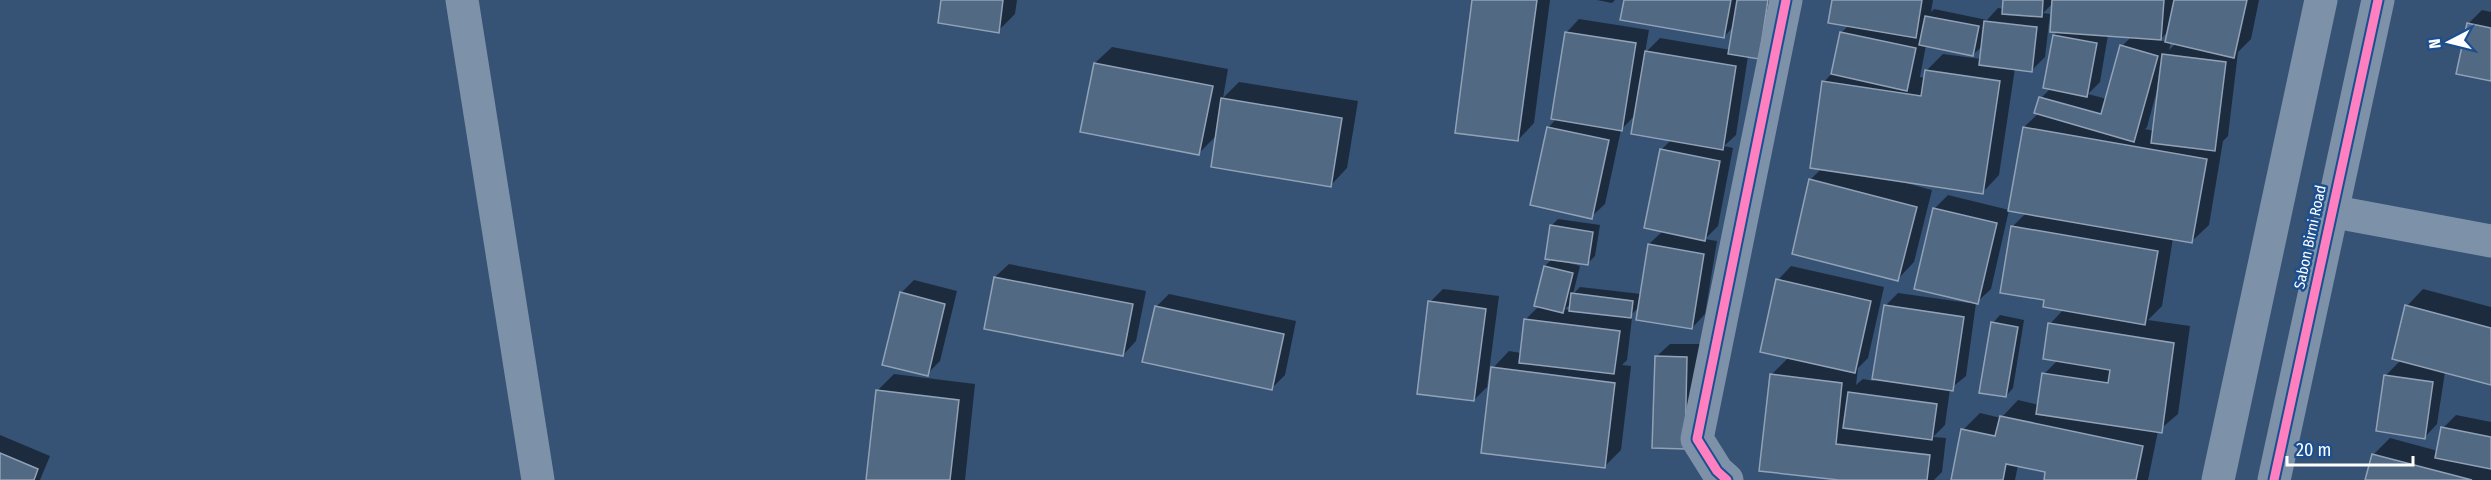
<svg xmlns="http://www.w3.org/2000/svg" width="2491" height="480" viewBox="0 0 2491 480" font-family="'Fira Sans Condensed',sans-serif">
<rect width="100%" height="100%" fill="#365274"/>
<!-- shadow -->
<g fill="#0007" fill-rule="evenodd">
<path d="M943 0H1017L1015 14 998 31Z"/>
<path d="M1473 0H1550L1534 123 1518 140Z"/>
<path d="M1597 0H1615L1612 3Z"/>
<path d="M1625 0H1774L1766 50 1748 56 1736 135 1724 146 1733 148 1718 226 1705 239 1717 241 1705 314 1692 328 1639 307 1629 317 1632 318 1627 360 1622 365 1631 366 1621 450 1604 467 1493 368 1509 351 1521 353 1525 320 1539 306 1535 305 1545 266 1553 258 1551 226 1558 219 1600 225 1595 256 1588 263 1566 260 1565 262 1580 266 1573 294 1580 287 1641 294 1649 244 1663 231 1661 150 1671 140 1636 114 1621 130 1605 204 1591 217 1548 128 1557 118 1566 33 1579 19 1649 30 1645 53 1660 38 1731 50 1734 26 1724 37ZM1572 303 1571 310 1565 309Z"/>
<path d="M1833 0H1933L1931 12 1934 9 1987 20 1998 8 2004 9V0H2259L2251 39 2238 52 2228 136 2223 141 2209 225 2192 241 2173 238 2162 306 2148 320 2190 326 2178 414 2158 431 2148 480H2045L2047 471 2018 465 2015 480H1953L1963 430 1980 413 2001 418 2018 400 2039 405 2044 374 2058 360 2050 324 2064 309 2046 299 2012 227 2027 212 2024 127 2039 113 2041 98 2051 88 2054 35 2058 31 2053 3 2043 13 2050 14 2045 57 2032 70 2015 68 1999 175 1983 192 1903 180 1902 182 1932 190 1914 262 1898 279 1810 180 1822 168 1824 82 1833 72 1842 32 1849 25ZM2169 30 2166 42 2160 40ZM2108 35 2131 37 2122 46 2107 99 2088 94 2100 82ZM2171 42 2176 43 2169 50ZM1926 45 1973 55 1983 45 1981 59 1943 54 1926 71 1925 78 1920 77ZM2157 90 2154 131 2145 129 2147 127Z"/>
<path d="M2482 10 2491 12V80L2468 24Z"/>
<path d="M1112 47 1228 69 1223 98 1239 82 1358 101 1347 168 1331 185 1217 135 1199 153 1095 63Z"/>
<path d="M1948 195 2009 210 1991 289 1976 303 1966 376 1950 389 1945 425 1933 437 1946 438 1942 472 1934 480H1852L1771 375 1789 357 1778 280 1791 266 1884 287 1868 358 1858 368 1856 385 1863 379 1874 381 1885 306 1898 293 1969 303 1934 209Z"/>
<path d="M1009 264 1146 291 1136 341 1123 355 995 277Z"/>
<path d="M914 280 957 291 940 361 927 374 901 293Z"/>
<path d="M1443 289 1499 296 1487 387 1474 400 1430 302Z"/>
<path d="M2423 289 2491 307V384L2445 372 2437 424 2424 438 2386 375 2401 360 2407 306Z"/>
<path d="M1169 294 1296 321 1285 375 1272 388 1156 307Z"/>
<path d="M2000 315 2024 320 2013 388 2006 396 1993 323Z"/>
<path d="M1670 344H1700L1698 434 1656 357Z"/>
<path d="M894 374 975 384 965 480H867L877 391Z"/>
<path d="M2456 415 2491 422V480H2367L2373 455 2390 438 2438 451 2443 428Z"/>
<path d="M0 435 50 456 40 480H0Z"/>
</g>
<!-- building -->
<g fill="#526984" stroke="#92a2b6" stroke-width="1.5">
<path d="M941 0H1003L999 33 938 23Z"/>
<path d="M1472 0H1537L1518 141 1455 133Z"/>
<path d="M1624 0H1731L1724 38 1620 20Z"/>
<path d="M1737 0H1768L1759 59 1728 54Z"/>
<path d="M1832 0H1922L1916 38 1828 23Z"/>
<path d="M2003 0H2043L2042 17 2002 14Z"/>
<path d="M2052 0H2164L2161 40 2050 32Z"/>
<path d="M2174 0H2247L2234 58 2165 42Z"/>
<path d="M1925 16 1979 26 1973 56 1919 45Z"/>
<path d="M1984 21 2037 27 2032 72 1979 65Z"/>
<path d="M2467 23 2491 28V81L2456 74Z"/>
<path d="M1565 32 1636 43 1622 131 1551 119Z"/>
<path d="M1840 32 1916 48 1907 91 1831 74Z"/>
<path d="M2053 35 2097 43 2087 97 2043 88Z"/>
<path d="M2120 45 2158 56 2134 142 2034 113 2039 97 2101 114Z"/>
<path d="M1645 51 1736 66 1723 150 1631 134Z"/>
<path d="M2162 54 2226 62 2215 151 2151 143Z"/>
<path d="M1094 63 1213 86 1199 155 1080 132Z"/>
<path d="M1925 70 2000 81 1983 194 1810 168 1822 81 1921 96Z"/>
<path d="M1221 98 1342 118 1331 187 1211 167Z"/>
<path d="M1547 127 1609 140 1592 219 1530 205Z"/>
<path d="M2023 127 2207 159 2192 243 2008 211Z"/>
<path d="M1660 149 1720 161 1705 241 1644 228Z"/>
<path d="M1809 179 1917 207 1898 281 1792 254Z"/>
<path d="M1933 208 1997 223 1978 304 1914 289Z"/>
<path d="M1550 225 1593 232 1588 265 1545 259Z"/>
<path d="M2011 226 2158 251 2145 325 2043 307 2044 300 2000 293Z"/>
<path d="M1648 244 1704 254 1692 329 1636 320Z"/>
<path d="M1544 266 1573 273 1563 313 1534 306Z"/>
<path d="M994 277 1133 304 1123 356 984 329Z"/>
<path d="M1776 279 1871 301 1855 373 1760 352Z"/>
<path d="M900 292 945 304 928 376 882 365Z"/>
<path d="M1571 293 1633 301 1631 318 1569 311Z"/>
<path d="M1428 301 1486 309 1474 401 1417 394Z"/>
<path d="M1884 305 1964 317 1953 391 1872 379Z"/>
<path d="M2405 305 2491 328V385L2392 359Z"/>
<path d="M1155 306 1284 334 1272 390 1142 362Z"/>
<path d="M1524 319 1620 331 1614 374 1519 363Z"/>
<path d="M1991 322 2018 327 2006 397 1979 393Z"/>
<path d="M2048 323 2174 343 2162 433 2036 414 2042 373 2108 383 2110 370 2043 359Z"/>
<path d="M1655 356 1687 357 1685 449 1652 448Z"/>
<path d="M1491 367 1615 383 1605 468 1481 453Z"/>
<path d="M1770 374 1842 383 1836 444 1930 455 1927 480H1839L1759 471Z"/>
<path d="M2384 375 2433 382 2425 439 2376 431Z"/>
<path d="M876 390 959 400 950 480H866Z"/>
<path d="M1848 392 1937 404 1932 440 1843 428Z"/>
<path d="M2000 416 2143 446 2136 480H2044L2045 472 2006 464 2003 480H1951L1961 429 1995 436Z"/>
<path d="M2441 427 2491 437V469L2435 458Z"/>
<path d="M0 453 38 469 34 480H0Z"/>
<path d="M2372 454 2472 480H2365Z"/>
</g>
<g fill="none" stroke-linecap="round" stroke-linejoin="round">
<!-- minor -->
<g stroke="#7d92a8" stroke-width="33">
<path d="M462 0 538 480"/>
<path d="M2330 211 2491 241"/>
<path d="M1727 480 1717 471 1697 439 1786 0"/>
<path d="M2218 480 2321 0"/>
<path d="M2274 480 2378 0"/>
</g>
<defs>
<g id="cycleway">
<path d="M1727 480 1717 471 1697 439 1786 0"/>
<path d="M2274 480 2378 0"/>
</g>
</defs>
<!-- cycleway casing -->
<use href="#cycleway" stroke="#1b4f8f" stroke-width="13"/>
<!-- cycleway -->
<use href="#cycleway" stroke="#ff80c0" stroke-width="9"/>
</g>
<g text-anchor="middle" stroke-width="5" stroke-linejoin="round" paint-order="stroke">
<!-- street labels -->
<g font-size="15" fill="#fff" stroke="#1b4f8f">
<text transform="translate(2310 237) rotate(-78)" y="5">Sabon Birni Road</text>
</g>
</g>
<!-- north arrow -->
<g transform="translate(2449 42) rotate(263)" stroke="#1b4f8f" stroke-width="4.5" paint-order="stroke">
<path d="M0-4.5L10 22L0 15L-10 22Z" fill="#ffffff"/>
<text y="-9" font-size="16" font-weight="bold" text-anchor="middle" fill="#ffffff">N</text>
</g>
<!-- scale -->
<path d="M2287 456v9h126v-9" fill="none" stroke="#ffffff" stroke-width="3"/>
<text x="2296" y="456" font-size="18" fill="#ffffff" stroke="#1b4f8f" stroke-width="4.5" paint-order="stroke">20 m</text>
</svg>
